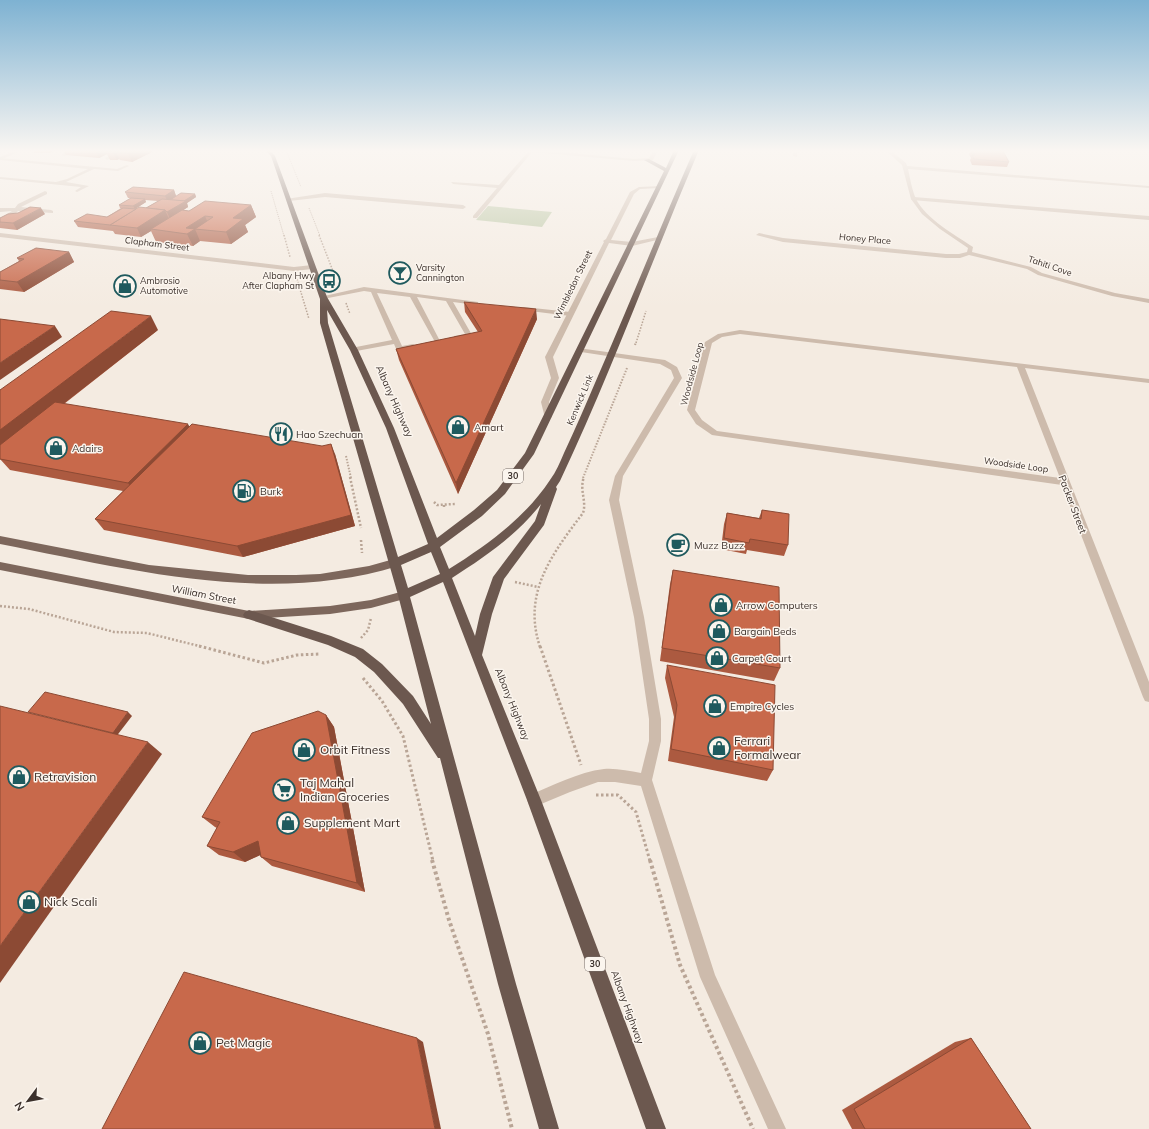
<svg xmlns="http://www.w3.org/2000/svg" width="1149" height="1129" font-family="Mulish,sans-serif">
<rect width="100%" height="100%" fill="#f4ebe1"/>
<path fill="#b8c4a0" d="M488 206 552 212 542 227 476 220Z"/>
<g fill="none" stroke-linecap="round" stroke-linejoin="round">
<g stroke="#b9a596" stroke-width="1" stroke-dasharray="1 1" stroke-linecap="butt">
<path d="M286 150 301 187"/>
<path d="M271 191 284 236"/>
<path d="M309 208 320 236"/>
</g>
<g stroke="#b9a596" stroke-width="1.5" stroke-dasharray="1.5 1.5" stroke-linecap="butt">
<path d="M284 235 290 257"/>
<path d="M319 235 338 284"/>
<path d="M297 279 309 319"/>
<path d="M346 303 350 314"/>
<path d="M636 343 646 311"/>
</g>
<g stroke="#b9a596" stroke-width="2" stroke-dasharray="1.5 1.5" stroke-linecap="butt">
<path d="M635 345 636 342"/>
<path d="M346 456 351 478"/>
<path d="M583 478 627 368"/>
</g>
<g stroke="#b9a596" stroke-width="2.5" stroke-dasharray="2 2" stroke-linecap="butt">
<path d="M350 477 361 528"/>
<path d="M434 502 437 505 455 504"/>
<path d="M444 505V509"/>
<path d="M361 540 362 553"/>
<path d="M515 582 538 587"/>
<path d="M0 606 29 609 114 632 147 633 203 647"/>
<path d="M361 638 368 630 371 618"/>
<path d="M540 647C522 593 552 554 583 513 587 501 579 490 584 477"/>
</g>
<g stroke="#b9a596" stroke-width="3" stroke-dasharray="2.5 2.5" stroke-linecap="butt">
<path d="M199 646 264 663 297 655 320 654"/>
<path d="M540 646 581 765"/>
<path d="M363 678 382 701 403 736 433 861"/>
<path d="M596 795H618L636 812 650 861"/>
</g>
<g stroke="#b9a596" stroke-width="4" stroke-dasharray="3 3" stroke-linecap="butt">
<path d="M432 860 449 920 488 1034 512 1129"/>
<path d="M650 860 680 965 753 1129"/>
</g>
<g fill="#cdbbac" fill-rule="evenodd">
<path d="M69 150H75L65 156 61 155Z"/>
<path d="M99 150 118 151 120 154 107 160 105 158 116 153Z"/>
<path d="M793 150H797V157L793 156Z"/>
<path d="M0 158 117 169 127 165 129 166 118 171 94 169 66 182 89 186 77 192 75 191 81 187 0 179V177L56 182 67 179 88 169 0 160Z"/>
<path d="M45 191 47 192V194L21 207 51 210 53 211V213L18 211 14 215 0 222V218L12 211 0 212V208H15L18 204Z"/>
<path d="M325 193 463 205 466 207 463 209 325 197 289 201 286 199Z"/>
<path d="M914 197 1149 216V220L912 200 911 199Z"/>
<path d="M364 287 478 302V304L476 305 453 302 472 335 469 337 454 338V336L465 334 446 301 417 297 440 341 435 342 410 297 377 293 402 346 413 344 417 346 400 351H397L394 344 351 352V348L392 340 371 292 364 291 323 299 320 297Z"/>
<path d="M524 307 570 312 573 314 570 316 522 310V308Z"/>
<path d="M578 348 665 360 677 367 682 378 623 476 619 500 644 617 661 719V741L652 780 715 975 786 1129H768L700 977 641 786 615 782H598L570 792 534 807 529 805 527 800 529 795C553 786 578 772 604 769 616 768 629 771 641 773L649 741V719L634 617 609 500 615 476 674 378 671 370 660 364 581 352 577 350Z"/>
</g>
<g fill="#cdbbac" fill-rule="evenodd">
<path d="M17 150H23L0 160V157Z"/>
<path d="M521 150H540L634 159 649 158 654 150H658L653 160 634 161 532 152 477 218H473V216L497 188 453 184 451 182 499 185 528 152Z"/>
<path d="M885 150H890L906 163 907 166 1149 186V188L908 169C910 178 912 190 916 199 926 219 955 235 973 247L972 252 1031 267 1042 273 1115 293 1149 299V303L1112 296 1038 275 1027 269 969 255 960 258H946L783 242 756 235 759 233 783 238 946 254H959L967 252 968 248 940 229 922 214 911 199 902 165Z"/>
<path d="M661 186 659 188 640 189 634 194 611 240 632 242 658 237 661 239 632 246 609 243 553 357 559 378 549 402 552 416 551 418H545L541 402 551 378 545 357 604 242 603 241 606 239 630 192 639 187Z"/>
<path d="M0 233 294 267 312 265 315 267 312 269 294 271 0 237Z"/>
<path d="M740 330 1149 379V383L1025 368 1149 682V702L1145 701 1143 697 1062 485 712 435 696 424 687 410 705 342 718 334ZM740 334 1017 367 1060 478 717 431 702 420 695 410 712 343 722 337Z"/>
</g>
<g fill="#7d675c" fill-rule="evenodd">
<path d="M0 536 149 565 248 575H296L320 574 369 566 394 559 398 560 399 563 398 566C269 606 128 569 0 544Z"/>
<path d="M0 562 249 611 330 606 371 600 404 591 408 592 409 595 408 598 371 608 330 614 249 619 0 570Z"/>
</g>
<path fill="#6c584f" fill-rule="evenodd" d="M265 150H270L275 156 327 297 358 350 394 428 437 538 474 510 497 490 525 453 664 171 644 160 649 159 666 168 674 150H679L534 454 505 494 482 516 440 547 449 569C487 545 525 518 550 480 556 472 560 462 564 453 576 427 587 402 598 376 631 301 661 225 694 150H699C652 260 611 373 560 481L556 487 557 489 544 525 504 579 492 614 482 655 541 800 666 1129H646L527 800 443 582 410 597 516 984 559 1129H539L498 984 440 758H438L403 704 374 672 355 657 328 645 245 618 243 615 245 612 249 610 331 636 363 649 382 664 413 696 431 724 398 595 320 323V299L271 156ZM327 310 350 350 386 428 428 544 398 557 328 323ZM541 504 535 521 493 577 480 614 475 636 452 578C485 557 517 535 541 504ZM431 552 440 574 408 588 401 565Z"/>
</g>
<g fill="#ac5a40" fill-rule="evenodd">
<path d="M33 150H57L49 153H34Z"/>
<path d="M63 150H154V151L132 162 120 160 119 159 117 160H110L107 154 99 158 66 155Z"/>
<path d="M971 150H993L1009 162 1007 167 972 165 970 160 971 158 969 154Z"/>
<path d="M174 190 176 196 195 194 196 197 187 203 188 207 183 210 189 211 251 205 256 217 245 225 248 232 231 244 200 241 198 236 200 241 193 246 156 242 151 231 141 237 115 234 113 231 78 227 74 221 107 217 121 208H120L119 205 131 198H128L125 192ZM145 200 158 201 146 208 135 209 146 202Z"/>
<path d="M45 214 17 230 0 228V218Z"/>
<path d="M69 252 74 262 24 292 0 289V272L19 261 17 258Z"/>
<path d="M464 302 537 319 458 494 399 360 396 349 478 332 465 312Z"/>
<path d="M158 330 64 404 189 426 335 454 355 526 243 557 104 530 95 519 123 491 10 470 0 459V390Z"/>
<path d="M762 510 788 545 784 556 747 550 746 554 721 549 724 524 727 513 759 518Z"/>
<path d="M673 570 780 668 774 681 660 661 670 584Z"/>
<path d="M667 665 773 770 767 781 668 761 674 717 665 678Z"/>
<path d="M326 715 334 727 365 892 272 866 261 857 260 855 245 862 219 855 207 846 217 828 215 827 202 817Z"/>
<path d="M971 1038 1031 1129H852L842 1110 955 1042Z"/>
</g>
<g fill="#8c4a34">
<path d="M48 150H57L49 153Z"/>
<path d="M95 150H107L108 151H106L107 154 99 158Z"/>
<path d="M116 150 117 152H116L119 159 117 160 113 152Z"/>
<path d="M135 150H154V151L132 162 128 153Z"/>
<path d="M174 190 176 196 168 202 165 196Z"/>
<path d="M195 194 196 197 187 203 188 207 170 219 167 212 183 201Z"/>
<path d="M145 199 146 202 135 209 133 206Z"/>
<path d="M251 205 256 217 245 225 248 232 231 244 226 232 233 218Z"/>
<path d="M41 208 45 214 17 230 13 223Z"/>
<path d="M165 210 169 219 151 229V231L141 237 137 228Z"/>
<path d="M205 216 210 228 195 229 200 241 193 246 187 234 186 228Z"/>
<path d="M69 252 74 262 24 292 17 282Z"/>
<path d="M536 309 537 319 458 494 456 483Z"/>
<path d="M151 316 158 330 4 450 0 445V430Z"/>
<path d="M55 326 62 337 0 380V363Z"/>
<path d="M188 424 194 435 136 494 128 483Z"/>
<path d="M331 444 335 454 355 526 243 557 237 546Z"/>
<path d="M128 712 132 716 112 742 108 739Z"/>
<path d="M326 715 334 727 365 892 357 883Z"/>
<path d="M148 742 162 754 0 983V946Z"/>
<path d="M258 841 269 851 245 862 233 852Z"/>
<path d="M417 1038 423 1042 441 1129H435Z"/>
</g>
<g fill="#c8694b" stroke="#8c4a34">
<path d="M108 150H135L128 153 116 152 119 151 116 150 113 152 106 151Z"/>
<path d="M972 150 1003 151 1009 162 974 159 972 155H975Z"/>
<path d="M133 187 174 190 165 196 125 192Z"/>
<path d="M181 193 195 194 184 201 170 200Z"/>
<path d="M131 198 145 199 133 206 119 205Z"/>
<path d="M162 199 186 201 167 212 165 210 146 208Z"/>
<path d="M205 201 251 205 233 218 243 219 226 232 195 229 213 217 205 216 186 228 195 229 187 234 151 229 182 210 189 211Z"/>
<path d="M30 207 41 208 13 223 0 222V218L8 214 18 213Z"/>
<path d="M139 207 165 210 137 228 110 225Z"/>
<path d="M123 208 136 209 110 225 74 221 87 214 107 217Z"/>
<path d="M36 248 69 252 17 282 0 280V272L24 259 17 258Z"/>
<path d="M464 302 536 309 456 483 396 349 482 331Z"/>
<path d="M111 311 151 316 0 430V390Z"/>
<path d="M0 319 55 326 0 363Z"/>
<path d="M55 402 188 424 128 483 0 459V445Z"/>
<path d="M192 424 322 446 331 444 351 515 237 546 95 519Z"/>
<path d="M762 510 789 514 788 545 750 539 749 543 724 538 727 513 761 519Z"/>
<path d="M673 570 779 587 780 668 662 648Z"/>
<path d="M667 665 775 685 773 770 671 749 677 705Z"/>
<path d="M45 692 128 712 113 733 28 712Z"/>
<path d="M0 706 148 742 0 946Z"/>
<path d="M318 711 326 715 357 883 261 857 258 841 233 852 207 846 220 822 202 817 252 733Z"/>
<path d="M184 972 417 1038 435 1129H102Z"/>
<path d="M971 1038 1031 1129H865L854 1109Z"/>
</g>
<linearGradient id="sky" x2="0" y2="1"><stop stop-color="#7eb2d2"/><stop offset="0.49" stop-color="#faf6f2"/><stop offset="1" stop-color="#faf6f2" stop-opacity="0"/></linearGradient>
<rect width="1149" height="308" fill="url(#sky)"/>
<defs>
<g id="bar-ring" transform="scale(1.15)"><circle r="9.5" fill="#fbf5ee" stroke="#1f5a5e" stroke-width="1.5"/><path d="M-6-5H6L.8 .8V4.5H3.5V6h-7V4.5H-.8V.8Z" fill="#1f5a5e"/></g>
<g id="bus-ring" transform="scale(1.15)"><circle r="9.5" fill="#fbf5ee" stroke="#1f5a5e" stroke-width="1.5"/><path d="M-5-6H5V4H4V6H2V4H-2V6H-4V4H-5ZM-3.5-4V0h7V-4ZM-3.5 1.2v1.5H-2V1.2ZM2 1.2v1.5H3.5V1.2Z" fill="#1f5a5e"/></g>
<g id="shop-ring" transform="scale(1.15)"><circle r="9.5" fill="#fbf5ee" stroke="#1f5a5e" stroke-width="1.5"/><path d="M-5-2.5h2.3a2.7 3.5 0 0 1 5.4 0H5L5.5 6h-11ZM-1.5-2.5h3a1.5 2.3 0 0 0-3 0Z" fill="#1f5a5e"/></g>
<g id="restaurant-ring" transform="scale(1.15)"><circle r="9.5" fill="#fbf5ee" stroke="#1f5a5e" stroke-width="1.5"/><path d="M-5-6h1v4h1v-4h1v4h1v-4h1v5L-1.5 .5V6h-2V.5L-5-1ZM5-6V6H3V1.5H1.5Q1.5-4 5-6Z" fill="#1f5a5e"/></g>
<g id="fuel-ring" transform="scale(1.15)"><circle r="9.5" fill="#fbf5ee" stroke="#1f5a5e" stroke-width="1.5"/><path d="M-5.5-6h7V0h2V4h1.3V-2.5L3-4.5l.8-.8L6-3V5H2.5V1h-1V6h-7ZM-4.2-4.7v3.2H.2V-4.7Z" fill="#1f5a5e"/></g>
<g id="cafe-ring" transform="scale(1.15)"><circle r="9.5" fill="#fbf5ee" stroke="#1f5a5e" stroke-width="1.5"/><path d="M-5.5-4.5H6V0H3Q3 3.5 0 3.5H-2.5Q-5.5 3.5-5.5 0ZM3-3.2v2h1.7v-2ZM-6 4.5H4V6H-6Z" fill="#1f5a5e"/></g>
<g id="supermarket-ring" transform="scale(1.15)"><circle r="9.5" fill="#fbf5ee" stroke="#1f5a5e" stroke-width="1.5"/><path d="M-6-5.5h2.5l.6 2H6L4.5 2H-2.5L-4.4-4H-6ZM-1.5 3.2a1.3 1.3 0 1 0 .1 0ZM3 3.2a1.3 1.3 0 1 0 .1 0Z" fill="#1f5a5e"/></g>
</defs>
<g fill-rule="evenodd">
<use href="#bar-ring" x="400" y="273"/>
<use href="#bus-ring" x="329" y="281"/>
<use href="#shop-ring" x="125" y="286"/>
<use href="#shop-ring" x="458" y="427"/>
<use href="#restaurant-ring" x="281" y="434"/>
<use href="#shop-ring" x="56" y="448"/>
<use href="#fuel-ring" x="244" y="491"/>
<use href="#cafe-ring" x="678" y="545"/>
<use href="#shop-ring" x="721" y="605"/>
<use href="#shop-ring" x="719" y="631"/>
<use href="#shop-ring" x="717" y="658"/>
<use href="#shop-ring" x="715" y="706"/>
<use href="#shop-ring" x="719" y="748"/>
<use href="#shop-ring" x="304" y="750"/>
<use href="#shop-ring" x="19" y="777"/>
<use href="#supermarket-ring" x="284" y="790"/>
<use href="#shop-ring" x="288" y="823"/>
<use href="#shop-ring" x="29" y="902"/>
<use href="#shop-ring" x="200" y="1043"/>
</g>
<g text-anchor="middle" stroke-width="3" stroke-linejoin="round" paint-order="stroke">
<g font-size="9" fill="#3b302b" stroke="#fbf5ee">
<text transform="translate(865 239) rotate(5)" y="3">Honey Place</text>
<text transform="translate(157 244) rotate(7)" y="3">Clapham Street</text>
<text transform="translate(1050 266) rotate(19)" y="3">Tahiti Cove</text>
<text transform="translate(573 285) rotate(-64)" y="3">Wimbledon Street</text>
<text transform="translate(692 374) rotate(-75)" y="3">Woodside Loop</text>
<text transform="translate(580 400) rotate(-67)" y="3">Kenwick Link</text>
<text transform="translate(1016 465) rotate(8)" y="3">Woodside Loop</text>
</g>
<g font-size="9" fill="#3b302b" stroke="#fbf5ee" text-anchor="start">
<text x="416" y="271">Varsity<tspan x="416" dy="10">Cannington</tspan></text>
<text x="314" y="279" text-anchor="end">Albany Hwy<tspan x="314" dy="10">After Clapham St</tspan></text>
<text x="140" y="284">Ambrosio<tspan x="140" dy="10">Automotive</tspan></text>
</g>
<g fill="#fbf5ee" stroke="#756b66" stroke-width="1">
<rect x="503" y="469" width="20" height="14" rx="3"/>
<rect x="585" y="957" width="20" height="14" rx="3"/>
</g>
<g font-size="9" font-weight="bold" fill="#3b302b">
<text x="513" y="479">30</text>
<text x="595" y="967">30</text>
</g>
<g font-size="10" fill="#3b302b" stroke="#fbf5ee">
<text transform="translate(395 401) rotate(66)" y="4">Albany Highway</text>
<text transform="translate(1073 504) rotate(69)" y="4">Packer Street</text>
<text transform="translate(204 594) rotate(11)" y="4">William Street</text>
<text transform="translate(513 704) rotate(68)" y="4">Albany Highway</text>
<text transform="translate(628 1007) rotate(70)" y="4">Albany Highway</text>
</g>
<g font-size="10" fill="#3b302b" stroke="#fbf5ee" text-anchor="start">
<text x="474" y="431">Amart</text>
<text x="296" y="438">Hao Szechuan</text>
<text x="72" y="452">Adairs</text>
<text x="260" y="495">Burk</text>
<text x="694" y="549">Muzz Buzz</text>
<text x="736" y="609">Arrow Computers</text>
<text x="734" y="635">Bargain Beds</text>
<text x="732" y="662">Carpet Court</text>
<text x="730" y="710">Empire Cycles</text>
</g>
<g font-size="12" fill="#3b302b" stroke="#fbf5ee" text-anchor="start">
<text x="734" y="745">Ferrari<tspan x="734" dy="14">Formalwear</tspan></text>
<text x="320" y="754">Orbit Fitness</text>
<text x="34" y="781">Retravision</text>
<text x="300" y="787">Taj Mahal<tspan x="300" dy="14">Indian Groceries</tspan></text>
<text x="304" y="827">Supplement Mart</text>
<text x="44" y="906">Nick Scali</text>
<text x="216" y="1047">Pet Magic</text>
</g>
</g>
<g transform="translate(28 1101) rotate(238)" stroke="#fbf5ee" stroke-width="3" paint-order="stroke">
<path d="M0-3L7 15L0 10L-7 15Z" fill="#3b302b"/>
<text y="-6" font-size="11" font-weight="bold" text-anchor="middle" fill="#3b302b">N</text>
</g>
</svg>
